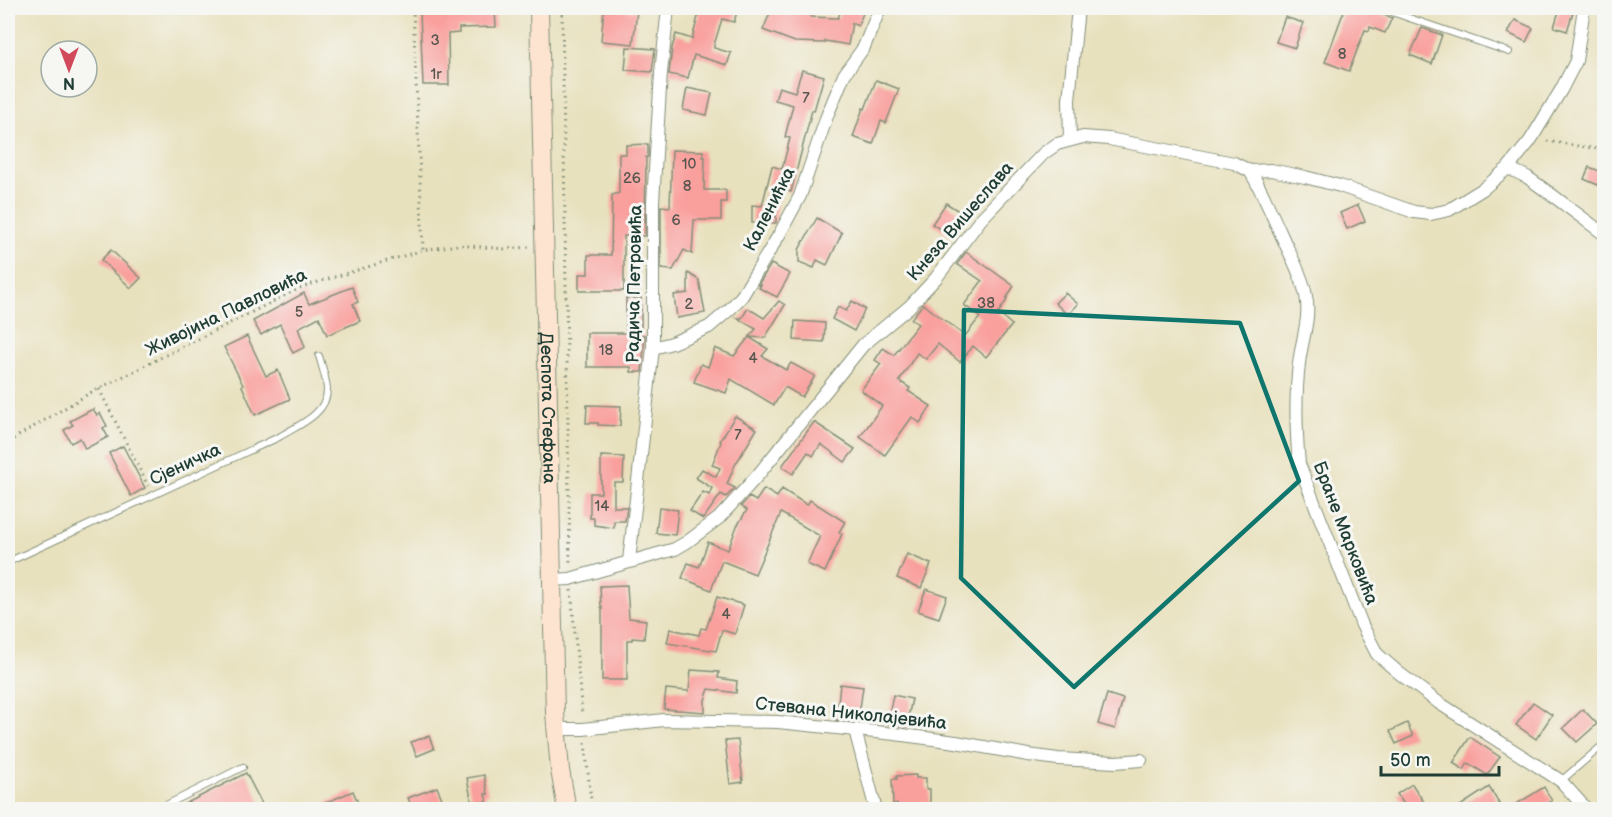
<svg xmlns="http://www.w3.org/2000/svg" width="1612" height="817" font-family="'Balsamiq Sans',sans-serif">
<rect width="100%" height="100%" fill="#f6f6f2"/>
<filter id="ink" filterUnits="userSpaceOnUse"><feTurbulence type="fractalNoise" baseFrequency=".0167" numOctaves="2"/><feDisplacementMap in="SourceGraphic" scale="12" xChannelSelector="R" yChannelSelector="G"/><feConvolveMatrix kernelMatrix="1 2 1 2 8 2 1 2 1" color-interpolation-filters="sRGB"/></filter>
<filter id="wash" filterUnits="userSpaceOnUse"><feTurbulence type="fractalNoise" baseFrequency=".008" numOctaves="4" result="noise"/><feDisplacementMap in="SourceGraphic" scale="24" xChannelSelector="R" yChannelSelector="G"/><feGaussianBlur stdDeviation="1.35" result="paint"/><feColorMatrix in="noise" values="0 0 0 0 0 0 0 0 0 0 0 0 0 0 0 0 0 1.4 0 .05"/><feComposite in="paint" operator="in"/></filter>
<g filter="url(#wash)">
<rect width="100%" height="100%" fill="#e8e1be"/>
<g id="blocks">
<g fill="#f99f9c">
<path d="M604 8 637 11 633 44 601 41Z"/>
<path d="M696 8H738L734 22 722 19 714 45V48L731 53 727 65 694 55 688 78 669 74 672 48 676 34 692 39 699 13 695 12Z"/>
<path d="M772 8H814L811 17 838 18 842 8H865L858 26 852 23 848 45 825 41V43L795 42 763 30Z"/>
<path d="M1345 8H1369L1378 13 1392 18 1385 33 1370 27 1369 31 1365 30 1349 71 1325 62Z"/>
<path d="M1560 8 1573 12 1567 31 1554 27Z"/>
<path d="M495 11 496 27 459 28V33L448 34 449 85H423L420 12Z"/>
<path d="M1285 17 1303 23 1295 48 1276 42Z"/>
<path d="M1515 20 1533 28 1526 42 1508 33Z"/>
<path d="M1422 28 1442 35 1432 64 1410 55Z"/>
<path d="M627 47 655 49 652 72 625 70Z"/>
<path d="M802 70 824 76 814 111 812 110 791 192 777 188 776 223H752V205L762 206 772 166 782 169 790 138 785 137 793 105 775 100 779 87 795 92Z"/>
<path d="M876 80 899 89 886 123 881 121 873 144 853 137 863 108 865 109Z"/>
<path d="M687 88 712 93 707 115 683 110Z"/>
<path d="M648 144V157H646L645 236H624V291H579V274H588V255H611L612 195 619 193V154H626V145Z"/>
<path d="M672 150 703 151V157H705L704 190H726V202H721V220H694L692 254 684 250 673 270 661 269V206L670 207Z"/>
<path d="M1589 167 1605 173V188L1584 179Z"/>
<path d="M946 203 965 215 951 236 932 224Z"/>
<path d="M1358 205 1365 221 1347 229 1340 213Z"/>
<path d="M817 218 842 233 827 265 817 260 814 268 799 262V250L801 246Z"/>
<path d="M111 250 141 278 131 288 101 260Z"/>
<path d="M966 252 1014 286 1006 299 1007 300 998 313 1012 325 986 357 973 346 960 362 938 344 926 359 917 353 899 381 910 388 908 391 931 406 920 423 912 417 885 455 860 437 882 406 861 390 881 364 875 360 883 348 894 355 918 324 911 319 923 304 965 336 980 317 964 305 982 281 957 264Z"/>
<path d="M771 264 790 274 777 297 759 288 761 285H758Z"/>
<path d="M688 273 699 280 705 313 677 318 674 295 688 293Z"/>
<path d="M352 287 358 302 353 304 360 321 327 335 319 317 298 328 305 347 293 353 280 324 261 335 253 321 304 293 309 304Z"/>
<path d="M1065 293 1078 304 1068 315 1055 303Z"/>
<path d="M626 298H641V335H645L642 372H631V367H587V333H626Z"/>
<path d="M779 301 785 305 765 338 749 337 756 329 737 318H742L748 308 764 318Z"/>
<path d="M852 301 865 309 854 331 832 319 838 307 846 311Z"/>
<path d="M795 321 825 323 824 342 794 340Z"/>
<path d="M247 336 266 376 278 370 290 399 255 415 242 386 243 385 224 347Z"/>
<path d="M749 337 768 349 762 356 786 370 791 363 815 376 802 397 785 387 774 405 731 379 726 393 694 382 701 364 708 367 715 348 734 356Z"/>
<path d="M587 405 621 406 620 426 598 425V423H586Z"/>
<path d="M93 409 97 415 100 413 107 426 103 428 108 437 85 449 80 438 71 443 64 430 73 425 70 421Z"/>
<path d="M735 416 757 429 735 465 727 484 735 488 726 497 721 494 703 519 690 511 703 492 709 495 712 488 696 478 702 469 716 477 720 468 712 465 721 442 720 441Z"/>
<path d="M814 422 855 449 845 462 821 444 813 456 808 452 793 474 782 466Z"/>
<path d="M123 446 145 488 131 496 109 453Z"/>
<path d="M601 456 624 457 623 482H614V507H627L625 521H614V528L594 525V518H590V493H601Z"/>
<path d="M764 489 777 497 782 489 807 505 810 500 845 522 839 532 842 534 825 572 807 564 820 536 781 513 755 574 722 561 711 590 682 578 688 563 699 567 708 542 728 550 737 526 747 510 741 506 749 497 756 501Z"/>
<path d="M659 508 678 510 675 535 656 533Z"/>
<path d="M907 554 931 564 921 588 897 578Z"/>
<path d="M627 585 629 618 646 620 644 639 632 638V640H627V680H602V607H601L600 586Z"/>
<path d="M926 589 947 596 939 618 918 611Z"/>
<path d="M717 597 744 605 735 634 722 630 716 651 667 643 670 629 699 635 701 628 706 629Z"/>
<path d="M691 670 719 672 718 678 737 681 736 693 709 689 705 700V712L664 709 666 689 689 691Z"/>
<path d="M840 684 863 687 858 722 836 720Z"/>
<path d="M1107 694 1123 699 1115 729 1098 724Z"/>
<path d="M893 695 912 699 906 727 887 724Z"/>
<path d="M1533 702 1552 715 1536 739 1516 725Z"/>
<path d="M1583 709 1597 724 1577 742 1563 728Z"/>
<path d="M1407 723 1413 736 1396 744 1390 731Z"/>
<path d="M429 736 434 749 417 756 411 742Z"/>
<path d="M1470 737 1500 757 1487 775 1468 763 1464 770 1453 763Z"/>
<path d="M738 740 743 782 730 784 725 741Z"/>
<path d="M246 773 265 810H173Z"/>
<path d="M484 775 488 794H485L487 801 472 804 467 778Z"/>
<path d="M916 775V778H926V789H930V810H898L897 804H893L892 779H897L896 776Z"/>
<path d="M1412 784 1424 802 1421 803 1426 810H1408L1397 794Z"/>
<path d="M437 787 447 810H413L408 798Z"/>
<path d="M1489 787 1503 810H1454Z"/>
<path d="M1544 787 1552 801 1538 810H1507Z"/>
<path d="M353 791 361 810H309Z"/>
</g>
</g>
</g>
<g filter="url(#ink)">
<use href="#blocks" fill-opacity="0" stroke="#848f79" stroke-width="1.5"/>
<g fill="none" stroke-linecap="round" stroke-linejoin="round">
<g stroke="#848f79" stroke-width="8">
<g id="service">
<path d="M1380 8 1509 52"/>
<path d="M8 562 279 437C297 426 328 414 327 389 326 378 322 366 319 356"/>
<path d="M1561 781 1604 744"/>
<path d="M156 810 243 767"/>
</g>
</g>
<g stroke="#848f79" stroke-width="14">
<g id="minor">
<path d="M1070 139 1069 100 1078 8"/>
<path d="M1508 168 1527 177 1552 195 1604 234"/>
<path d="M1250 171C1262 190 1270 211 1280 232 1289 253 1302 274 1306 296 1311 318 1301 342 1299 364 1295 397 1296 431 1299 464L1362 625 1377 654 1399 673 1439 703 1561 781 1587 810"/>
<path d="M653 348 672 343 709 327 730 309 742 296 779 235 800 196 827 116 844 75 864 47 880 8"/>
<path d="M629 561 653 348V202L661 73 668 8"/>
<path d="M552 580 570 579 675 549 687 542 719 518 758 475 863 345 909 307 936 278 981 219 1044 153 1057 144 1083 137 1109 139 1234 163 1250 171 1271 170 1305 177 1340 186 1414 212 1431 214 1449 210 1483 189 1508 168 1530 141 1561 90 1576 61 1584 8"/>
<path d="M556 729H583L664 720 778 722 895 734 956 742 1028 755 1058 759 1116 762 1141 760"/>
<path d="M855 730 876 810"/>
</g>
</g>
<g stroke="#848f79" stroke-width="20">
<g id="secondary">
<path id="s1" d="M539 8 555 713 560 770 567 810"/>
</g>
</g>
<g stroke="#848f79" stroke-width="3" stroke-dasharray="1.5 4.5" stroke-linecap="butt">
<path d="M413 8 423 250"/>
<path d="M562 8 570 566"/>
<path d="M1547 141 1604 150"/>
<path d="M99 389 148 486"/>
<path d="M8 442 90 393 302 287 423 250 458 245 505 249 529 247"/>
<path d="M571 590 582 715"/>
<path d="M585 743 592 810"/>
</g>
<use href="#service" stroke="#fff" stroke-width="6"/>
<use href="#minor" stroke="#fff" stroke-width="12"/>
<use href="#secondary" stroke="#fde4d0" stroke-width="18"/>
</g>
</g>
<path fill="none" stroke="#0f766e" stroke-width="4.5" stroke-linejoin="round" d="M964 310 1240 323 1299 481 1074 687 961 578Z"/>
<g text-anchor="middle" stroke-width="6" stroke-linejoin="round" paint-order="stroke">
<g font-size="15" fill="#56564e">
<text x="435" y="45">3</text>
<text x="1342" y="59">8</text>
<text x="436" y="79">1r</text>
<text x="806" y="103">7</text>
<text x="689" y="169">10</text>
<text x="632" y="183">26</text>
<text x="687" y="191">8</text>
<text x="676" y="225">6</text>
<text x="986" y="308">38</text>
<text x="689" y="309">2</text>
<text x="299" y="317">5</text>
<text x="606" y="355">18</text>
<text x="753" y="363">4</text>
<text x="738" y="440">7</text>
<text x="602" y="511">14</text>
<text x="726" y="619">4</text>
</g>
<g font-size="18" fill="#1f3d34" stroke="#f6f6f2">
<text transform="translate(769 209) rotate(-63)" y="6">Каленићка</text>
<text transform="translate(960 221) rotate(-49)" y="6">Кнеза Вишеслава</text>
<text transform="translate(634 284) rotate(-89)" y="6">Радича Петровића</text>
<text transform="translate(226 312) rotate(-26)" y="6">Живојина Павловића</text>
<text dy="6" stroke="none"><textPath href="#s1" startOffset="400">Деспота Стефана</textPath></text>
<text transform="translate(185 464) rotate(-25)" y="6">Сјеничка</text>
<text transform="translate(1346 533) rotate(69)" y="6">Бране Марковића</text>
<text transform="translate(851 713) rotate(6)" y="6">Стевана Николајевића</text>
</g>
</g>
<rect width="1612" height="817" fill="none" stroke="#f6f6f2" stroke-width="30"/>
<g transform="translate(69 69) rotate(180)"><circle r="28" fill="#f6f6f2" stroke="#a0aca6" stroke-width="1.5"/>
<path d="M0-4.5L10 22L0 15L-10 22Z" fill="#d1495b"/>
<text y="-9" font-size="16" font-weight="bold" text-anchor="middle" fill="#1f3d34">N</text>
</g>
<path d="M1381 766v9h118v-9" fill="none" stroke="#1f3d34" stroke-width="3"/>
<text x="1390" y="766" font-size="18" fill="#1f3d34" stroke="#f6f6f2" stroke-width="4.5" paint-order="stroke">50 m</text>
</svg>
